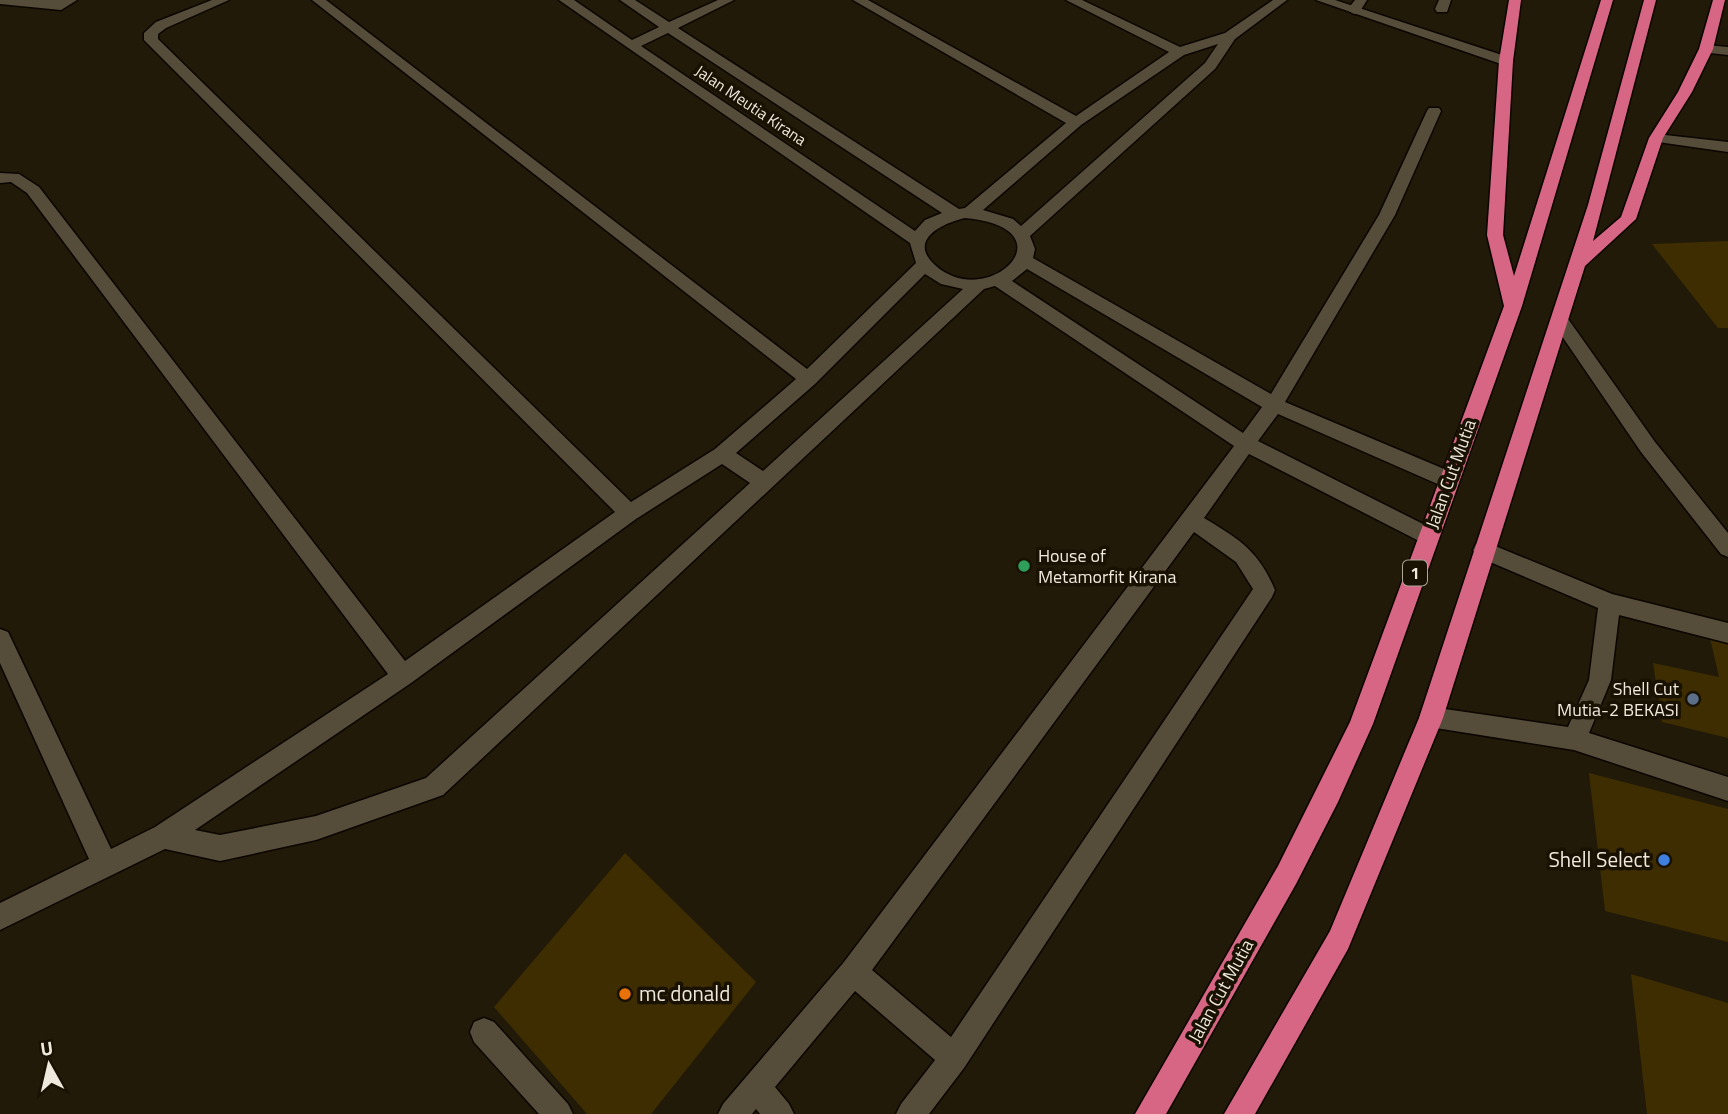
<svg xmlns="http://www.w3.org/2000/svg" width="1728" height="1114" font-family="'Titillium Web',sans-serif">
<rect width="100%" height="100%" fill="#221a08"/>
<g fill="#3d2d01">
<path d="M1728 241V328H1718L1652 244Z"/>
<path d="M1707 625 1728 630V738L1662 722 1653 663 1719 677Z"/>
<path d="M1589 773 1728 809V942L1605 911Z"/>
<path d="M625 853 756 982 651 1114H587L494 1007Z"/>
<path d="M1631 974 1728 1003V1114H1647Z"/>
</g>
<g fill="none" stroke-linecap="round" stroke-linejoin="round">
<g stroke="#0b0500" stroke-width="3">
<g id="service">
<path d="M1355 0H1367L1359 13 1354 14 1347 10Z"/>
<path d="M1439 0H1451L1447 12H1437L1435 9Z"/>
<path d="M1656 134 1728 142V152L1651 141 1649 138Z"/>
<path d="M1483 541 1612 594 1728 623V643L1619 615 1611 680 1589 733 1728 777V801L1574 750 1423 726 1419 718 1423 710 1431 707 1568 727 1589 680 1598 608 1476 556 1473 550 1476 544Z"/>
<path d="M484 1018 494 1022 568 1104 573 1114H539L474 1042 470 1032 474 1022Z"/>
</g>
</g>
<g stroke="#0b0500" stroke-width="3">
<g id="minor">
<path d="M0 0H77L61 10 0 4Z"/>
<path d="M212 0H229L166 28 158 34V39L631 502 715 449 796 379 312 0H326L807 369 916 263 910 243 559 0H574L632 40 659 27 620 0H635L669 22 718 0H734L678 28 959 209 965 208 1066 123 853 0H868L1076 116 1169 52 1066 0H1082L1180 47 1225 33 1273 0H1287L1235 39 1215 69 1030 236 1035 249 1033 258 1271 394 1379 215 1427 111 1429 108H1439L1441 111 1395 215 1285 402 1456 474 1459 480 1456 486 1449 488 1442 486 1278 414 1258 441 1435 530 1438 536 1435 542 1428 545 1421 542 1249 454 1204 518C1239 539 1258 550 1275 590L1272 597 964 1068 929 1114H896L901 1104 935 1060 855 991 775 1087 789 1104 794 1114H760L756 1109 752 1114H718L723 1104 844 962 1234 446 995 286 984 289 443 795 316 840 220 861 165 849 0 930V903L89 859 0 663V629L8 632 111 849 155 827 388 674 27 193 11 182 0 183V173L19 174 39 187 405 661 615 512 144 40V33L156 22ZM668 33 942 213 925 220 915 231 641 46ZM1218 44 1205 63 1021 226 1013 219 983 210 1081 125 1184 55ZM965 218C1073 228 989 312 936 266 906 240 943 223 965 218ZM1027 269 1262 407 1243 433 1012 281ZM925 274 941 284 963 289 763 471 736 453 815 384ZM722 464 750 483 426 778 316 816 220 835 195 830 411 683 636 519ZM1194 532 1236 562 1253 589 951 1037 872 970Z"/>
<path d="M1316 0H1335L1511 58 1513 61 1511 64H1501Z"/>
<path d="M1706 45 1728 47V55L1701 52V46Z"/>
<path d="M1560 314 1566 316 1655 442 1728 533V557L1721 554 1641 452 1551 320Z"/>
</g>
</g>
<g stroke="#0b0500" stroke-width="3">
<g id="trunk">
<path d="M1509 0H1521L1513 61 1503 235 1514 276 1601 0H1613L1522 306 1373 724 1338 802 1296 884 1166 1114H1135L1278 866 1350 722 1504 306 1487 235 1499 61Z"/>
<path d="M1644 0H1656L1593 241 1621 217 1649 138 1678 92 1699 49 1713 0H1725L1713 49 1692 92 1663 138 1636 219 1585 266 1443 718 1348 949 1255 1114H1224L1330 931 1419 718 1588 205Z"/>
</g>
</g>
<use href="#service" fill="#554d39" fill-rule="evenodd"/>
<use href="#minor" fill="#554d39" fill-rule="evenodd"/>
<use href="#trunk" fill="#d66684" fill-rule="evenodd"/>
</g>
<circle fill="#2e9e5b" stroke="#191102" stroke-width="2.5" cx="1024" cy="566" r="7"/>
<circle fill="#5c6f8a" stroke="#191102" stroke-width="2.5" cx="1693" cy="699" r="7"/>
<circle fill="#3f7fe0" stroke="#191102" stroke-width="2.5" cx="1664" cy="860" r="7"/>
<circle fill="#e8710a" stroke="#191102" stroke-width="2.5" cx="625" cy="994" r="7"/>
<g text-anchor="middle" stroke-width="7" stroke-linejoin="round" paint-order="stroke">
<g font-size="16" fill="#eee8dd" stroke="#191102">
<text transform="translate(751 105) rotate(34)" y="6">Jalan Meutia Kirana</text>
</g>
<rect fill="#191102" stroke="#aea89b" stroke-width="2" x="1403" y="560.5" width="24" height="25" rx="5"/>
<g font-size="16" font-weight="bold" fill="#eee8dd">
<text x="1415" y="579">1</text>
</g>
<g font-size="18" fill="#eee8dd" stroke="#191102">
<text transform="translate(1451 474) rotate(-70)" y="6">Jalan Cut Mutia</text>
<text transform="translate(1221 991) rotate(-61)" y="6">Jalan Cut Mutia</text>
</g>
<g font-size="18" fill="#eee8dd" stroke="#191102" text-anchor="start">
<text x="1038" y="562">House of<tspan x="1038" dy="21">Metamorfit Kirana</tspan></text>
<text x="1679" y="695" text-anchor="end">Shell Cut<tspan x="1679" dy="21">Mutia-2 BEKASI</tspan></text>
</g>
<g font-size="21" fill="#eee8dd" stroke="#191102" text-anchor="end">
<text x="1650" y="867">Shell Select</text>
<text x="639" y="1001" text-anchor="start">mc donald</text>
</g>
</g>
<g transform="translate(49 1065) rotate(352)" stroke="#191102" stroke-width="5" paint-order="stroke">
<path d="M0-5L12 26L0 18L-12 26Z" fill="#eee8dd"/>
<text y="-10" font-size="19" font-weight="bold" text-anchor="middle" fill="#eee8dd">U</text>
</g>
</svg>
